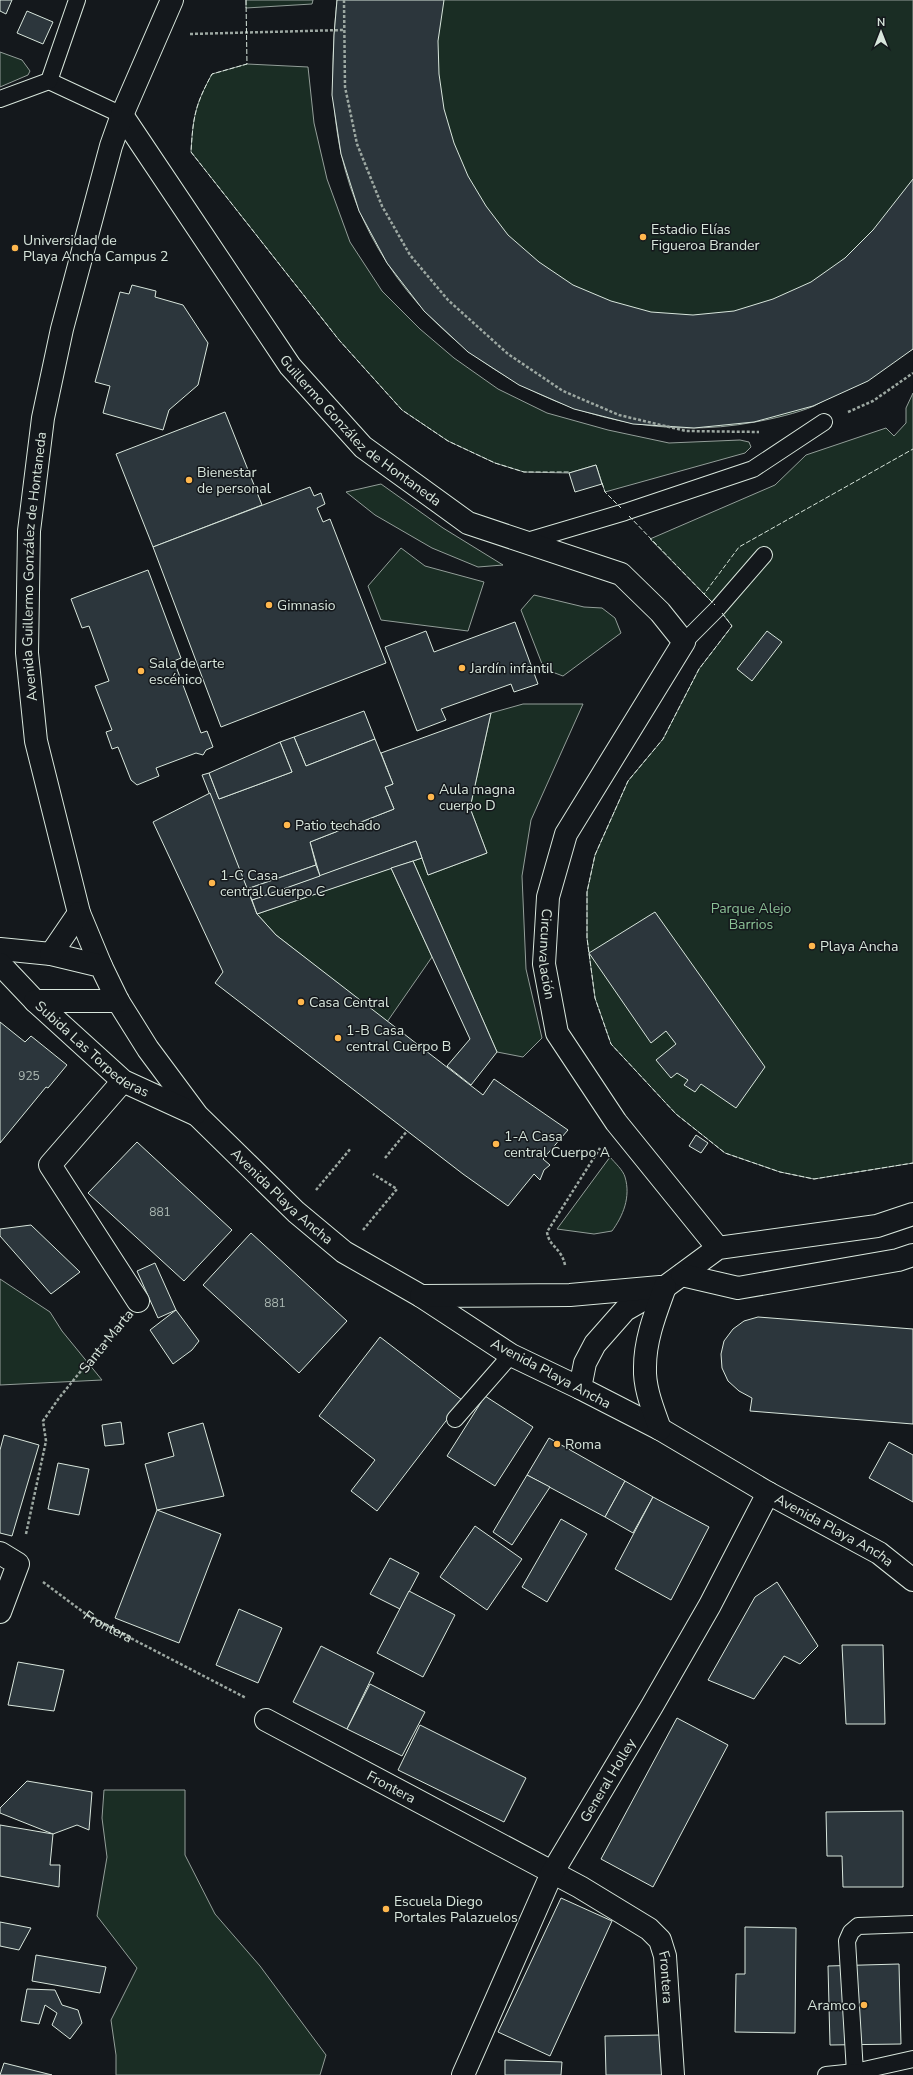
<svg xmlns="http://www.w3.org/2000/svg" width="913" height="2075" font-family="'Nunito Sans',sans-serif">
<rect width="100%" height="100%" fill="#14181c"/>
<g fill="#1a2d24" stroke="#939e99">
<path d="M246 0H313L312 4 246 8Z"/>
<path d="M337 0H913V349C890 362 867 375 844 388 834 394 824 401 814 406 798 413 772 419 755 422 572 457 381 336 341 153 330 102 332 51 337 0Z"/>
<path d="M0 52 22 60 30 71 28 75 0 87Z"/>
<path d="M247 64 308 67 314 123 327 179 350 242 382 291 420 329 454 358 498 389 547 413 608 430 669 443 740 440 749 442 751 447 745 453 605 492 596 465 569 473 524 472 495 463 448 441 402 410 339 340 191 152C193 117 195 105 212 74Z"/>
<path d="M913 393V1163L814 1179 780 1172 725 1153 676 1114 611 1044 595 998 587 938V892L595 855 628 781 663 739 699 669 732 626 718 608 650 539 775 485 806 455 886 428 894 436 906 423V408Z"/>
<path d="M381 484 443 528 503 565 478 567 432 548 375 515 346 492Z"/>
<path d="M401 548 425 566 484 582 468 631 381 620 368 586Z"/>
<path d="M534 595 584 607 602 608 615 618 621 633 563 676 544 669 521 610Z"/>
<path d="M523 704H583L531 820 522 876 526 969 542 1038 523 1057 497 1052 413 861 422 858 428 875 487 853 470 808 491 713Z"/>
<path d="M391 868 432 957 387 1022 276 935 257 914Z"/>
<path d="M610 1157C615 1163 623 1170 625 1177 631 1197 623 1216 612 1231L594 1234 557 1229Z"/>
<path d="M0 1279 50 1312 62 1331 102 1380 0 1385Z"/>
<path d="M104 1790H185V1855L215 1914 260 1966 326 2055 320 2075H116V2055L111 2020 137 1968 97 1916 107 1857 102 1818Z"/>
</g>
<g fill="#2c363c" stroke="#d8e6dc">
<path d="M0 0H12L6 14 0 11Z"/>
<path d="M337 0H444L438 41 439 74 444 109 454 143 468 176 486 206 508 235 539 262 573 285 611 301 651 312 693 315 734 311 773 299 811 282 845 258 873 230 913 179V349L868 381 813 406 754 422 694 428 633 424 574 409 519 385 468 352 424 311 387 263 359 211 341 154 332 95 334 35Z"/>
<path d="M27 11 53 22 43 44 17 33Z"/>
<path d="M132 285 156 291 155 297 183 305 208 343 198 385 169 410 163 430 103 413 110 386 95 382 120 292 129 294Z"/>
<path d="M225 412 262 505 153 547 116 454Z"/>
<path d="M596 465 602 484 575 492 569 473Z"/>
<path d="M310 487 314 496 321 493 325 504 317 508 323 522 330 519 386 663 221 727 153 547Z"/>
<path d="M148 570 181 658 174 661 201 733 207 731 213 747 206 750 203 755 196 753 156 768 159 776 137 785 131 780 118 747 112 749 106 732 112 730 95 686 109 681 89 626 82 628 71 599Z"/>
<path d="M515 622 538 684 514 692 511 684 441 709 446 720 417 731 385 647 426 631 434 652Z"/>
<path d="M767 631 782 642 752 681 737 669Z"/>
<path d="M364 711 375 739 306 766 294 737Z"/>
<path d="M491 713 470 808 487 853 428 875 416 841 320 876 310 842 394 809 385 787 393 784 381 753Z"/>
<path d="M294 737 306 766 375 739 393 784 385 787 394 809 310 842 316 865 247 889 202 775 209 773 219 799 292 772 280 742Z"/>
<path d="M280 742 292 772 219 799 209 773Z"/>
<path d="M210 793 257 914 276 935 483 1095 494 1079 568 1130 543 1159 550 1165 544 1170 540 1180 534 1174 508 1206 463 1174 215 983 223 972 153 822Z"/>
<path d="M416 841 422 858 257 914 252 900Z"/>
<path d="M413 861 497 1052 471 1085 447 1066 470 1039 391 868Z"/>
<path d="M316 865 320 876 252 900 247 889Z"/>
<path d="M655 912 765 1067 736 1108 701 1084 695 1092 684 1085 688 1080 677 1073 671 1078 656 1060 676 1044 666 1031 651 1043 589 953Z"/>
<path d="M0 1022 25 1042 31 1036 67 1065 48 1088 46 1087 0 1143Z"/>
<path d="M696 1135 708 1143 701 1153 689 1146Z"/>
<path d="M137 1142 232 1230 184 1281 88 1193Z"/>
<path d="M31 1225 80 1272 51 1294 0 1236V1229Z"/>
<path d="M251 1233 347 1321 299 1373 203 1285Z"/>
<path d="M155 1263 176 1310 158 1318 137 1271Z"/>
<path d="M176 1310 199 1341 192 1350 173 1364 150 1330Z"/>
<path d="M758 1317 913 1329V1424L750 1411 752 1398 739 1391 728 1381 722 1368 721 1354 724 1341 733 1329 744 1321Z"/>
<path d="M380 1337 462 1400 377 1511 351 1491 375 1460 319 1416Z"/>
<path d="M485 1396 533 1427 495 1486 447 1456Z"/>
<path d="M121 1422 124 1444 105 1446 102 1425Z"/>
<path d="M203 1423 224 1496 157 1510 145 1464 174 1456 168 1433Z"/>
<path d="M4 1435 39 1445 12 1536 0 1533V1450Z"/>
<path d="M549 1438 625 1481 605 1517 527 1475Z"/>
<path d="M889 1442 913 1455V1502L869 1478Z"/>
<path d="M58 1463 89 1469 79 1515 48 1509Z"/>
<path d="M527 1475 550 1487 512 1545 493 1532Z"/>
<path d="M625 1481 653 1497 633 1533 605 1517Z"/>
<path d="M653 1497 709 1527 671 1600 615 1569Z"/>
<path d="M157 1510 221 1534 179 1643 115 1618Z"/>
<path d="M561 1519 587 1534 547 1602 522 1587Z"/>
<path d="M475 1526 522 1559 487 1610 440 1577Z"/>
<path d="M390 1558 419 1573 400 1609 370 1594Z"/>
<path d="M777 1582 818 1646 800 1664 784 1656 754 1699 708 1680 755 1597Z"/>
<path d="M409 1591 455 1615 423 1677 377 1653Z"/>
<path d="M239 1609 282 1628 258 1683 216 1665Z"/>
<path d="M842 1645H883L885 1724H846Z"/>
<path d="M321 1646 374 1673 347 1729 293 1702Z"/>
<path d="M18 1662 64 1670 54 1711 8 1705Z"/>
<path d="M370 1684 425 1712 402 1756 347 1729Z"/>
<path d="M677 1718 728 1745 653 1887 601 1859Z"/>
<path d="M420 1725 526 1778 504 1822 398 1770Z"/>
<path d="M27 1781 92 1792 89 1830 77 1825 53 1834 0 1813V1808Z"/>
<path d="M903 1811V1887H843L842 1856H827L826 1812Z"/>
<path d="M0 1825 53 1834 50 1865H60L59 1887 0 1876Z"/>
<path d="M561 1898 612 1921 550 2056 498 2032Z"/>
<path d="M0 1922 31 1928 19 1950 0 1946Z"/>
<path d="M745 1927 796 1928 795 2033 735 2032 736 1974H745Z"/>
<path d="M36 1955 106 1967 100 1993 32 1981Z"/>
<path d="M899 1964 901 2044 830 2045 828 1966Z"/>
<path d="M27 1989 55 1990 62 2005 78 2010 82 2023 70 2039 52 2025 57 2013 45 2005 39 2024 21 2021Z"/>
<path d="M661 2035 662 2075H606L605 2036Z"/>
<path d="M505 2060 562 2062 561 2075H505Z"/>
<path d="M4 2063 52 2075H0Z"/>
</g>
<g fill="none" stroke-linecap="round" stroke-linejoin="round">
<g stroke="#d8e6dc" stroke-width="18">
<g id="service">
<path d="M49 81 122 115"/>
<path d="M0 99 49 81 77 0"/>
<path d="M524 542 625 512 753 469 824 422"/>
<path d="M684 642 718 608 764 555"/>
<path d="M455 1419 511 1355"/>
<path d="M913 1924 858 1926 851 1932 847 1941 855 2072 913 2059"/>
<path d="M826 2075 855 2072"/>
</g>
</g>
<g stroke="#d8e6dc" stroke-width="24">
<path id="pedestrian" d="M123 1081 50 1165 138 1301"/>
</g>
<g stroke="#d8e6dc" stroke-width="24">
<g id="minor">
<path id="s2" d="M122 115 290 366 363 447 468 523 621 574 660 612 684 642 566 834 548 897 544 964 557 1033 616 1122 718 1248"/>
<path d="M0 1553 18 1564 0 1612"/>
<path id="s3" d="M266 1720 580 1887 649 1929 660 1940 665 1956 673 2075"/>
<path id="s4" d="M463 2075 552 1873 652 1706 710 1605 768 1493"/>
</g>
</g>
<g stroke="#d8e6dc" stroke-width="24">
<g id="tertiary">
<path id="s5" d="M101 966 79 913 36 741 27 653 29 531 43 418 62 329 111 146 122 115 172 0"/>
</g>
</g>
<g stroke="#d8e6dc" stroke-width="24">
<g id="secondary">
<path id="s6" d="M0 949 51 954 101 966 118 1001 148 1049 197 1115 296 1212 344 1252 421 1296 511 1355 580 1388"/>
<path d="M51 954 79 913"/>
<path id="s7" d="M0 964 35 1001 123 1081 195 1114"/>
<path d="M35 1001H118"/>
</g>
</g>
<g stroke="#d8e6dc" stroke-width="24">
<g id="primary">
<path id="s8" d="M913 1214 877 1226 718 1248 665 1287 625 1310 595 1344 585 1363 580 1388 660 1429 768 1493 879 1553 913 1580"/>
<path d="M682 1275 738 1288 898 1260 913 1255"/>
<path d="M421 1296 570 1295 660 1287"/>
<path d="M660 1429C653 1409 644 1388 645 1367 645 1339 656 1312 665 1287"/>
</g>
</g>
<g stroke="#9da8a2" stroke-width="2.5" stroke-dasharray="3 2" stroke-linecap="butt">
<path d="M344 0 345 87 357 144 382 206 410 255 448 300 508 354 563 391 619 415 686 431 759 432"/>
<path d="M190 34 343 30"/>
<path d="M848 412 873 401 913 373"/>
<path d="M385 1158 407 1131"/>
<path d="M316 1190 351 1148"/>
<path d="M363 1230 397 1189 373 1174"/>
<path d="M565 1265C561 1247 549 1247 547 1232L600 1148"/>
<path d="M26 1534 46 1441 43 1421 59 1398 119 1324"/>
<path id="s1" d="M43 1582 90 1617 246 1698"/>
</g>
<use href="#service" stroke="#14181c" stroke-width="16"/>
<use href="#pedestrian" stroke="#14181c" stroke-width="22"/>
<use href="#minor" stroke="#14181c" stroke-width="22"/>
<use href="#tertiary" stroke="#14181c" stroke-width="22"/>
<use href="#secondary" stroke="#14181c" stroke-width="22"/>
<use href="#primary" stroke="#14181c" stroke-width="22"/>
<g stroke="#d8e6dc" stroke-width="1" stroke-dasharray="5 2" stroke-linecap="butt">
<path d="M246 0 247 64 212 74C195 105 193 117 191 152L339 340 402 410 448 441 495 463 524 472H570"/>
<path d="M602 483 605 492 621 508"/>
<path d="M629 516 704 594 739 547 913 449"/>
<path d="M704 594 715 605"/>
<path d="M722 613 732 626 699 669 663 739 628 781 595 855 587 892V938L595 998 611 1044 676 1114 725 1153 780 1172 814 1179 913 1163"/>
</g>
</g>
<g fill="#ffb74d" stroke="#14181c" stroke-width="1.5">
<circle cx="643" cy="237" r="4"/>
<circle cx="15" cy="248" r="4"/>
<circle cx="189" cy="480" r="4"/>
<circle cx="269" cy="605" r="4"/>
<circle cx="462" cy="668" r="4"/>
<circle cx="141" cy="671" r="4"/>
<circle cx="431" cy="797" r="4"/>
<circle cx="287" cy="825" r="4"/>
<circle cx="212" cy="883" r="4"/>
<circle cx="812" cy="946" r="4"/>
<circle cx="301" cy="1002" r="4"/>
<circle cx="338" cy="1038" r="4"/>
<circle cx="496" cy="1144" r="4"/>
<circle cx="557" cy="1444" r="4"/>
<circle cx="386" cy="1909" r="4"/>
<circle cx="864" cy="2005" r="4"/>
</g>
<g text-anchor="middle" stroke-width="3" stroke-linejoin="round" paint-order="stroke">
<g font-size="12" fill="#adbab4">
<text x="29" y="1080">925</text>
<text x="160" y="1216">881</text>
<text x="275" y="1307">881</text>
</g>
<g font-size="14" fill="#d8e6dc" stroke="#14181c" text-anchor="start">
<text x="651" y="234">Estadio Elías<tspan x="651" dy="16">Figueroa Brander</tspan></text>
<text x="23" y="245">Universidad de<tspan x="23" dy="16">Playa Ancha Campus 2</tspan></text>
<text x="197" y="477">Bienestar<tspan x="197" dy="16">de personal</tspan></text>
<text x="277" y="610">Gimnasio</text>
<text x="149" y="668">Sala de arte<tspan x="149" dy="16">escénico</tspan></text>
<text x="470" y="673">Jardín infantil</text>
<text x="439" y="794">Aula magna<tspan x="439" dy="16">cuerpo D</tspan></text>
<text x="295" y="830">Patio techado</text>
<text x="220" y="880">1-C Casa<tspan x="220" dy="16">central Cuerpo C</tspan></text>
<text x="820" y="951">Playa Ancha</text>
<text x="309" y="1007">Casa Central</text>
<text x="346" y="1035">1-B Casa<tspan x="346" dy="16">central Cuerpo B</tspan></text>
<text x="504" y="1141">1-A Casa<tspan x="504" dy="16">central Cuerpo A</tspan></text>
<text x="565" y="1449">Roma</text>
<text x="394" y="1906">Escuela Diego<tspan x="394" dy="16">Portales Palazuelos</tspan></text>
<text x="856" y="2010" text-anchor="end">Aramco</text>
</g>
<g font-size="14" fill="#d8e6dc" stroke="#14181c">
<text dy="5" stroke="none"><textPath href="#s2" startOffset="398">Guillermo González de Hontaneda</textPath></text>
<text dy="5" stroke="none"><textPath href="#s5" startOffset="410">Avenida Guillermo González de Hontaneda</textPath></text>
<text dy="5" stroke="none"><textPath href="#s2" startOffset="1143">Circunvalación</textPath></text>
<text dy="5" stroke="none"><textPath href="#s7" startOffset="126">Subida Las Torpederas</textPath></text>
<text dy="5" stroke="none"><textPath href="#s6" startOffset="398">Avenida Playa Ancha</textPath></text>
<text transform="translate(106 1341) rotate(-51)" y="5">Santa Marta</text>
<text transform="translate(551 1373) rotate(28)" y="5">Avenida Playa Ancha</text>
<text dy="5" stroke="none"><textPath href="#s8" startOffset="694">Avenida Playa Ancha</textPath></text>
<text dy="5" stroke="none"><textPath href="#s1" startOffset="79">Frontera</textPath></text>
<text dy="5" stroke="none"><textPath href="#s4" startOffset="329">General Holley</textPath></text>
<text dy="5" stroke="none"><textPath href="#s3" startOffset="142">Frontera</textPath></text>
<text dy="5" stroke="none"><textPath href="#s3" startOffset="490">Frontera</textPath></text>
</g>
<g font-size="14" fill="#8ac095" stroke="#14181c">
<text x="751" y="913">Parque Alejo<tspan x="751" dy="16">Barrios</tspan></text>
</g>
</g>
<g transform="translate(881 32)" stroke="#14181c" stroke-width="3" paint-order="stroke">
<path d="M0-3L7 15L0 10L-7 15Z" fill="#d8e6dc"/>
<text y="-6" font-size="11" font-weight="bold" text-anchor="middle" fill="#d8e6dc">N</text>
</g>
</svg>
